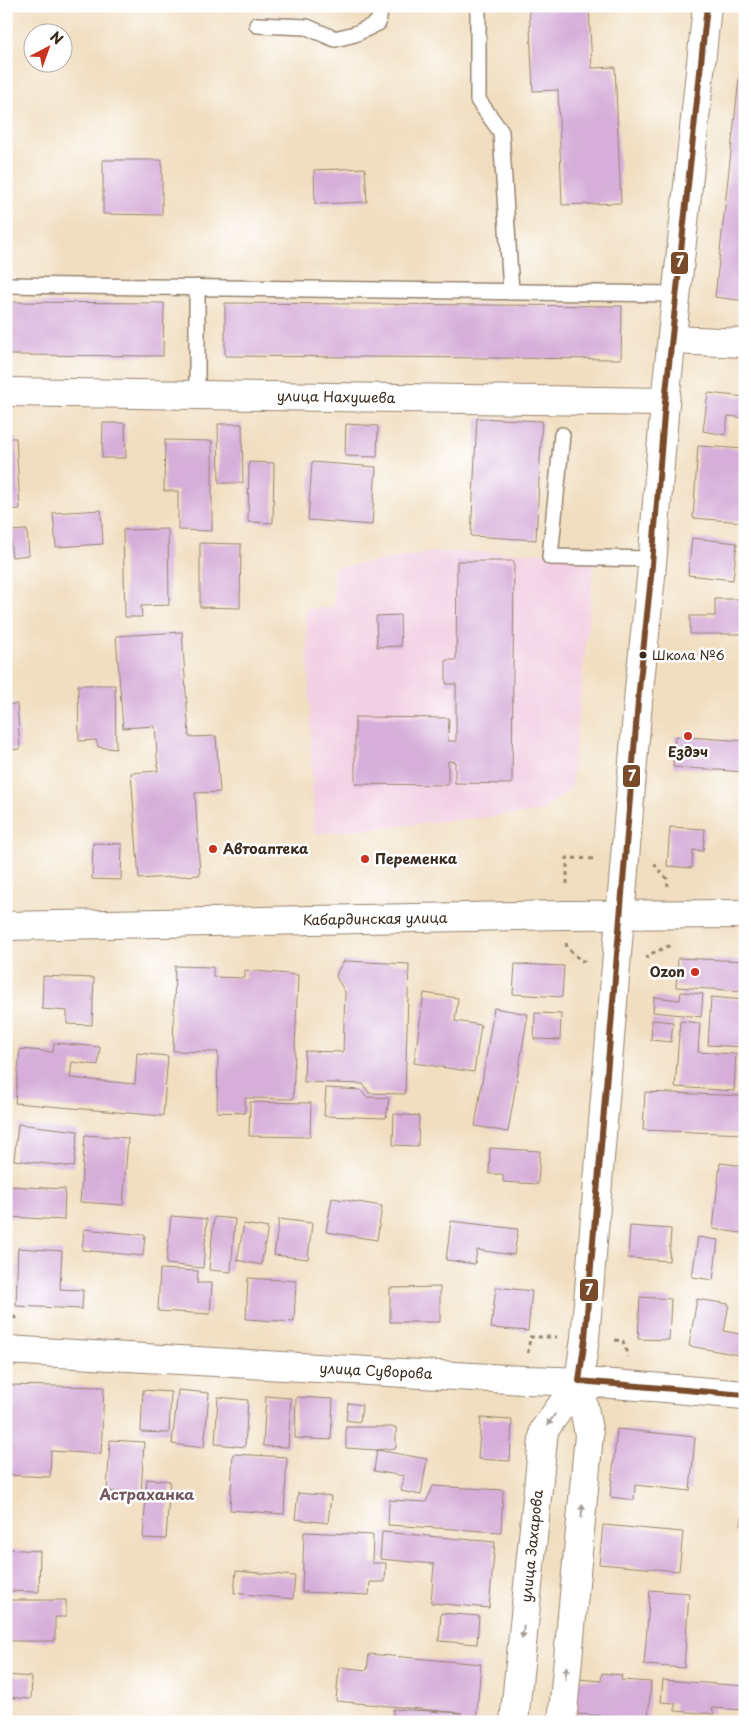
<svg xmlns="http://www.w3.org/2000/svg" width="751" height="1728" font-family="'Playpen Sans',sans-serif">
<rect width="100%" height="100%" fill="#fff"/>
<filter id="ink" filterUnits="userSpaceOnUse"><feTurbulence type="fractalNoise" baseFrequency=".02" numOctaves="2"/><feDisplacementMap in="SourceGraphic" scale="10" xChannelSelector="R" yChannelSelector="G"/><feConvolveMatrix kernelMatrix="1 2 1 2 8 2 1 2 1" color-interpolation-filters="sRGB"/></filter>
<filter id="wash" filterUnits="userSpaceOnUse"><feTurbulence type="fractalNoise" baseFrequency=".0096" numOctaves="4" result="noise"/><feDisplacementMap in="SourceGraphic" scale="20" xChannelSelector="R" yChannelSelector="G"/><feGaussianBlur stdDeviation="1.12" result="paint"/><feColorMatrix in="noise" values="0 0 0 0 0 0 0 0 0 0 0 0 0 0 0 0 0 1.4 0 .05"/><feComposite in="paint" operator="in"/></filter>
<g filter="url(#wash)">
<rect width="100%" height="100%" fill="#f1dec0"/>
<path fill="#f2cfe2" d="M434 552 595 553 571 789 539 812 314 834 306 609 334 607 333 568Z"/>
<g id="blocks">
<g fill="#d6aed9">
<path d="M529 6H589L592 68 615 67 621 203 562 205 558 90 533 91Z"/>
<path d="M743 42H745V301L715 297Z"/>
<path d="M103 160H162V215L103 214Z"/>
<path d="M365 168 367 202 315 204 314 170Z"/>
<path d="M6 302 164 303 163 356 6 355Z"/>
<path d="M225 303 622 306 621 359 225 356Z"/>
<path d="M708 393 745 397V418L728 416 725 435 703 431Z"/>
<path d="M477 418 542 421 536 540 471 536Z"/>
<path d="M103 423H125L126 458H102Z"/>
<path d="M218 424H242L243 483H219Z"/>
<path d="M346 424 378 426 377 457 345 456Z"/>
<path d="M6 438H16L20 509 6 510Z"/>
<path d="M165 440 212 441V531L178 530V491H164Z"/>
<path d="M698 446 745 449 743 522 693 518Z"/>
<path d="M249 462 274 463 273 523 248 522Z"/>
<path d="M312 462 376 467 372 525 308 520Z"/>
<path d="M101 510 103 544 56 547 53 513Z"/>
<path d="M168 529 169 605 141 606 142 617H125L123 530Z"/>
<path d="M27 530 29 555 12 557 9 531Z"/>
<path d="M692 538 737 543 733 580 688 575Z"/>
<path d="M200 543 241 544 240 608 200 607Z"/>
<path d="M457 561H514L512 784 455 783V762L448 761V785L355 784V717L449 718 448 741H456V684H446V660H456Z"/>
<path d="M715 599H745V634H690V616H715Z"/>
<path d="M400 615 401 646 377 647 376 616Z"/>
<path d="M182 632 189 737 216 736 220 792 195 793 200 875 139 879 131 773 158 771 155 726 123 728 116 636Z"/>
<path d="M78 685H115L116 749 98 747 96 740 79 741Z"/>
<path d="M17 704 20 749 6 750V705Z"/>
<path d="M675 736 745 741V772L673 767Z"/>
<path d="M670 827 705 829 703 851 693 850 692 868 667 866Z"/>
<path d="M93 843 122 844 121 880 92 879Z"/>
<path d="M678 958 745 961V991L676 987Z"/>
<path d="M344 961 409 964 405 1094 369 1093 363 1084 304 1082 305 1051 343 1052 345 992 336 977 338 970Z"/>
<path d="M515 964 564 966 562 997 513 994Z"/>
<path d="M175 966 213 967V977L245 978V970L298 975 293 1099 245 1098V1113L217 1112 218 1052 173 1051Z"/>
<path d="M43 976 94 978 92 1025 67 1024V1011L42 1009Z"/>
<path d="M681 992 703 994 701 1017 653 1012 654 997 680 1000Z"/>
<path d="M424 993 458 998 455 1021 481 1025 474 1072 414 1063Z"/>
<path d="M711 997 745 1000V1047L708 1045Z"/>
<path d="M494 1008 528 1014 508 1132 475 1126Z"/>
<path d="M535 1013 561 1014 560 1040 534 1039Z"/>
<path d="M652 1020 673 1022 671 1042 651 1040Z"/>
<path d="M680 1021 700 1023 698 1052 736 1054 734 1091 675 1087Z"/>
<path d="M54 1043 100 1047 98 1065 72 1062 70 1078 135 1084 137 1053 168 1056 163 1116 15 1103 20 1049 53 1052Z"/>
<path d="M326 1088 361 1090 366 1097 389 1098 386 1118 324 1116Z"/>
<path d="M645 1092 745 1096V1134L643 1130Z"/>
<path d="M250 1102 311 1103 310 1137 249 1136Z"/>
<path d="M394 1114 419 1116 418 1146 393 1145Z"/>
<path d="M18 1124 78 1131 74 1167 14 1160Z"/>
<path d="M85 1135 128 1138 123 1205 80 1202Z"/>
<path d="M490 1148 540 1151 538 1184 503 1182V1174H489Z"/>
<path d="M720 1163 745 1166V1200L741 1233 713 1229Z"/>
<path d="M9 1186 65 1189 64 1220 8 1217Z"/>
<path d="M332 1198 382 1206 377 1240 326 1232Z"/>
<path d="M171 1216 207 1219 203 1268 166 1264Z"/>
<path d="M214 1217 235 1219 231 1272 209 1270Z"/>
<path d="M279 1219 312 1223 308 1259 274 1255Z"/>
<path d="M451 1221 518 1229 514 1255 477 1250 475 1264 446 1260Z"/>
<path d="M244 1224 268 1228 261 1265 237 1260Z"/>
<path d="M630 1226 671 1229 669 1261 628 1258Z"/>
<path d="M84 1229 145 1235 143 1256 82 1250Z"/>
<path d="M698 1237 718 1240 713 1280 692 1277Z"/>
<path d="M18 1248 62 1251 60 1289 83 1290 82 1309 16 1306Z"/>
<path d="M160 1269 198 1271 197 1283H212L210 1314 158 1311Z"/>
<path d="M248 1278 296 1281 294 1322 246 1319Z"/>
<path d="M440 1287V1322H390V1288Z"/>
<path d="M496 1287 532 1291 528 1331 491 1328Z"/>
<path d="M640 1297 671 1299 669 1340 638 1339Z"/>
<path d="M697 1299 729 1304 724 1331 745 1335V1356L689 1346Z"/>
<path d="M6 1385 104 1387 101 1454 51 1451 50 1477 6 1475Z"/>
<path d="M143 1390 171 1392 169 1433 141 1432Z"/>
<path d="M178 1390 209 1393 204 1448 172 1444Z"/>
<path d="M266 1396 291 1398 288 1447 263 1446Z"/>
<path d="M218 1397 248 1400 245 1447 215 1444Z"/>
<path d="M296 1397 333 1399 331 1440 295 1438Z"/>
<path d="M348 1403 362 1405 360 1422 346 1420Z"/>
<path d="M481 1418 512 1420 510 1461 478 1459Z"/>
<path d="M346 1427H396V1448L377 1450 346 1448Z"/>
<path d="M617 1429 695 1437 690 1491 635 1485 634 1500 610 1497Z"/>
<path d="M110 1440 144 1442 141 1494 107 1491Z"/>
<path d="M377 1450 427 1459 421 1495 401 1491 404 1476 374 1471Z"/>
<path d="M233 1454 287 1457 284 1514 230 1510Z"/>
<path d="M147 1479 170 1481 166 1539 143 1538Z"/>
<path d="M433 1486 503 1490 501 1532 388 1525 389 1500 426 1502Z"/>
<path d="M298 1493 331 1496 328 1523 295 1519Z"/>
<path d="M743 1504H745V1527L741 1526Z"/>
<path d="M603 1525 683 1532 679 1571 599 1564Z"/>
<path d="M304 1532 373 1535 372 1563H386L385 1582H370L369 1595 302 1592Z"/>
<path d="M382 1532 495 1542 489 1608 431 1603 434 1564 380 1559Z"/>
<path d="M6 1549 40 1551 39 1592 6 1591Z"/>
<path d="M236 1571 295 1576 293 1599 234 1593Z"/>
<path d="M650 1590 689 1593 684 1668 644 1665Z"/>
<path d="M6 1600H66V1617H55V1641H6Z"/>
<path d="M441 1613 479 1616 477 1644 439 1641Z"/>
<path d="M369 1654 481 1664 476 1722H393V1709L462 1713 336 1701 339 1667 367 1670Z"/>
<path d="M602 1673 622 1675 621 1680 651 1682 648 1719 575 1714 578 1679 601 1681Z"/>
<path d="M6 1675 32 1677 31 1699 6 1697Z"/>
<path d="M663 1680 745 1686V1710L712 1708 714 1714 675 1711V1703L661 1702Z"/>
<path d="M60 1715 95 1721V1722H59Z"/>
</g>
</g>
</g>
<g filter="url(#ink)">
<use href="#blocks" fill-opacity="0" stroke="#96846f" stroke-width="1"/>
<g fill="none" stroke-linecap="round" stroke-linejoin="round">
<g stroke="#96846f" stroke-width="18">
<g id="service">
<path d="M478 6V100L501 132 511 292"/>
<path d="M257 25 307 27 335 39 355 34 378 23 381 6"/>
<path d="M6 285 677 294"/>
<path d="M197 287V395"/>
<path d="M562 435 550 557 653 559"/>
</g>
</g>
<g stroke="#96846f" stroke-width="30">
<g id="minor">
<path d="M672 340 745 343"/>
<path d="M6 392 665 402"/>
<path d="M6 1350 524 1380C598 1381 671 1389 745 1395"/>
<path d="M514 1722 544 1430 579 1381"/>
<path d="M562 1722 589 1435 579 1381 585 1338 639 690 651 577 665 402 707 6"/>
</g>
</g>
<g stroke="#96846f" stroke-width="30">
<path id="tertiary" d="M6 926 566 915 745 914"/>
</g>
<g stroke="#96846f" stroke-width="3" stroke-dasharray="4 4" stroke-linecap="butt">
<path d="M654 864 667 879 668 886"/>
<path d="M567 884V858L597 859"/>
<path d="M566 943 567 947 581 961H588"/>
<path d="M647 959 648 955 671 945V943"/>
<path d="M6 1314 16 1318V1322"/>
<path d="M615 1340 623 1341 628 1357"/>
<path d="M528 1353 530 1337H557"/>
</g>
<use href="#service" stroke="#fff" stroke-width="15"/>
<use href="#minor" stroke="#fff" stroke-width="28"/>
<use href="#tertiary" stroke="#fff" stroke-width="28"/>
<g stroke="#fff" stroke-width="10">
<path id="bus-1" d="M707 6 665 402 651 577 639 690 585 1338 579 1381 745 1395"/>
</g>
<use href="#bus-1" stroke="#7a4b2a" stroke-width="6"/>
</g>
<defs><path id="oneway-solid" d="M-6-.8H1V-3.2L6.5 0L1 3.2V.8H-6Z" transform="scale(1.25)"/></defs>
<g fill="#a79f9a">
<use href="#oneway-solid" transform="translate(551 1420) rotate(124)"/>
<use href="#oneway-solid" transform="translate(582 1511) rotate(-85)"/>
<use href="#oneway-solid" transform="translate(523 1632) rotate(96)"/>
<use href="#oneway-solid" transform="translate(566 1673) rotate(-85)"/>
</g>
</g>
<circle fill="#3b2a1e" stroke="#fff" stroke-width="2" cx="643" cy="655" r="4.5"/>
<g fill="#c8321e" stroke="#fff" stroke-width="2">
<circle cx="688" cy="736" r="5"/>
<circle cx="213" cy="849" r="5"/>
<circle cx="365" cy="859" r="5"/>
<circle cx="695" cy="972" r="5"/>
</g>
<g text-anchor="middle" stroke-width="5" stroke-linejoin="round" paint-order="stroke">
<g font-size="13" fill="#3b2a1e" stroke="#fff" text-anchor="start">
<text x="652" y="660">Школа №6</text>
</g>
<g font-size="14" fill="#3b2a1e" stroke="#fff">
<text transform="translate(336 397) rotate(1)" y="5">улица Нахушева</text>
<text transform="translate(375 919) rotate(-1)" y="5">Кабардинская улица</text>
<text transform="translate(376 1371) rotate(3)" y="5">улица Суворова</text>
<text transform="translate(532 1546) rotate(-84)" y="5">улица Захарова</text>
</g>
<g font-size="14" font-weight="bold" fill="#3b2a1e" stroke="#fff" text-anchor="start">
<text x="688" y="757" text-anchor="middle">Ездэч</text>
<text x="223" y="854">Автоаптека</text>
<text x="375" y="864">Переменка</text>
<text x="685" y="977" text-anchor="end">Ozon</text>
</g>
<g font-size="15" font-weight="bold" fill="#71585f" stroke="#fff">
<text x="147" y="1500">Астраханка</text>
</g>
</g>
<g stroke="#fff" stroke-width="2">
<rect x="670" y="251" width="19" height="24" rx="5" fill="#7a4b2a"/>
<rect x="622" y="764" width="19" height="24" rx="5" fill="#7a4b2a"/>
<rect x="579" y="1278" width="20" height="24" rx="5" fill="#7a4b2a"/>
</g>
<g font-size="14" text-anchor="middle" font-weight="bold" fill="#fff">
<text x="680" y="267">7</text>
<text x="632" y="781">7</text>
<text x="589" y="1295">7</text>
</g>
<rect width="751" height="1728" fill="none" stroke="#fff" stroke-width="25"/>
<g transform="translate(48 48) rotate(41)"><circle r="24" fill="#ffffff" stroke="#b1aaa5"/>
<path d="M0-4L9 19L0 12L-9 19Z" fill="#c8321e"/>
<text y="-8" font-size="14" font-weight="bold" text-anchor="middle" fill="#3b2a1e">N</text>
</g>
</svg>
